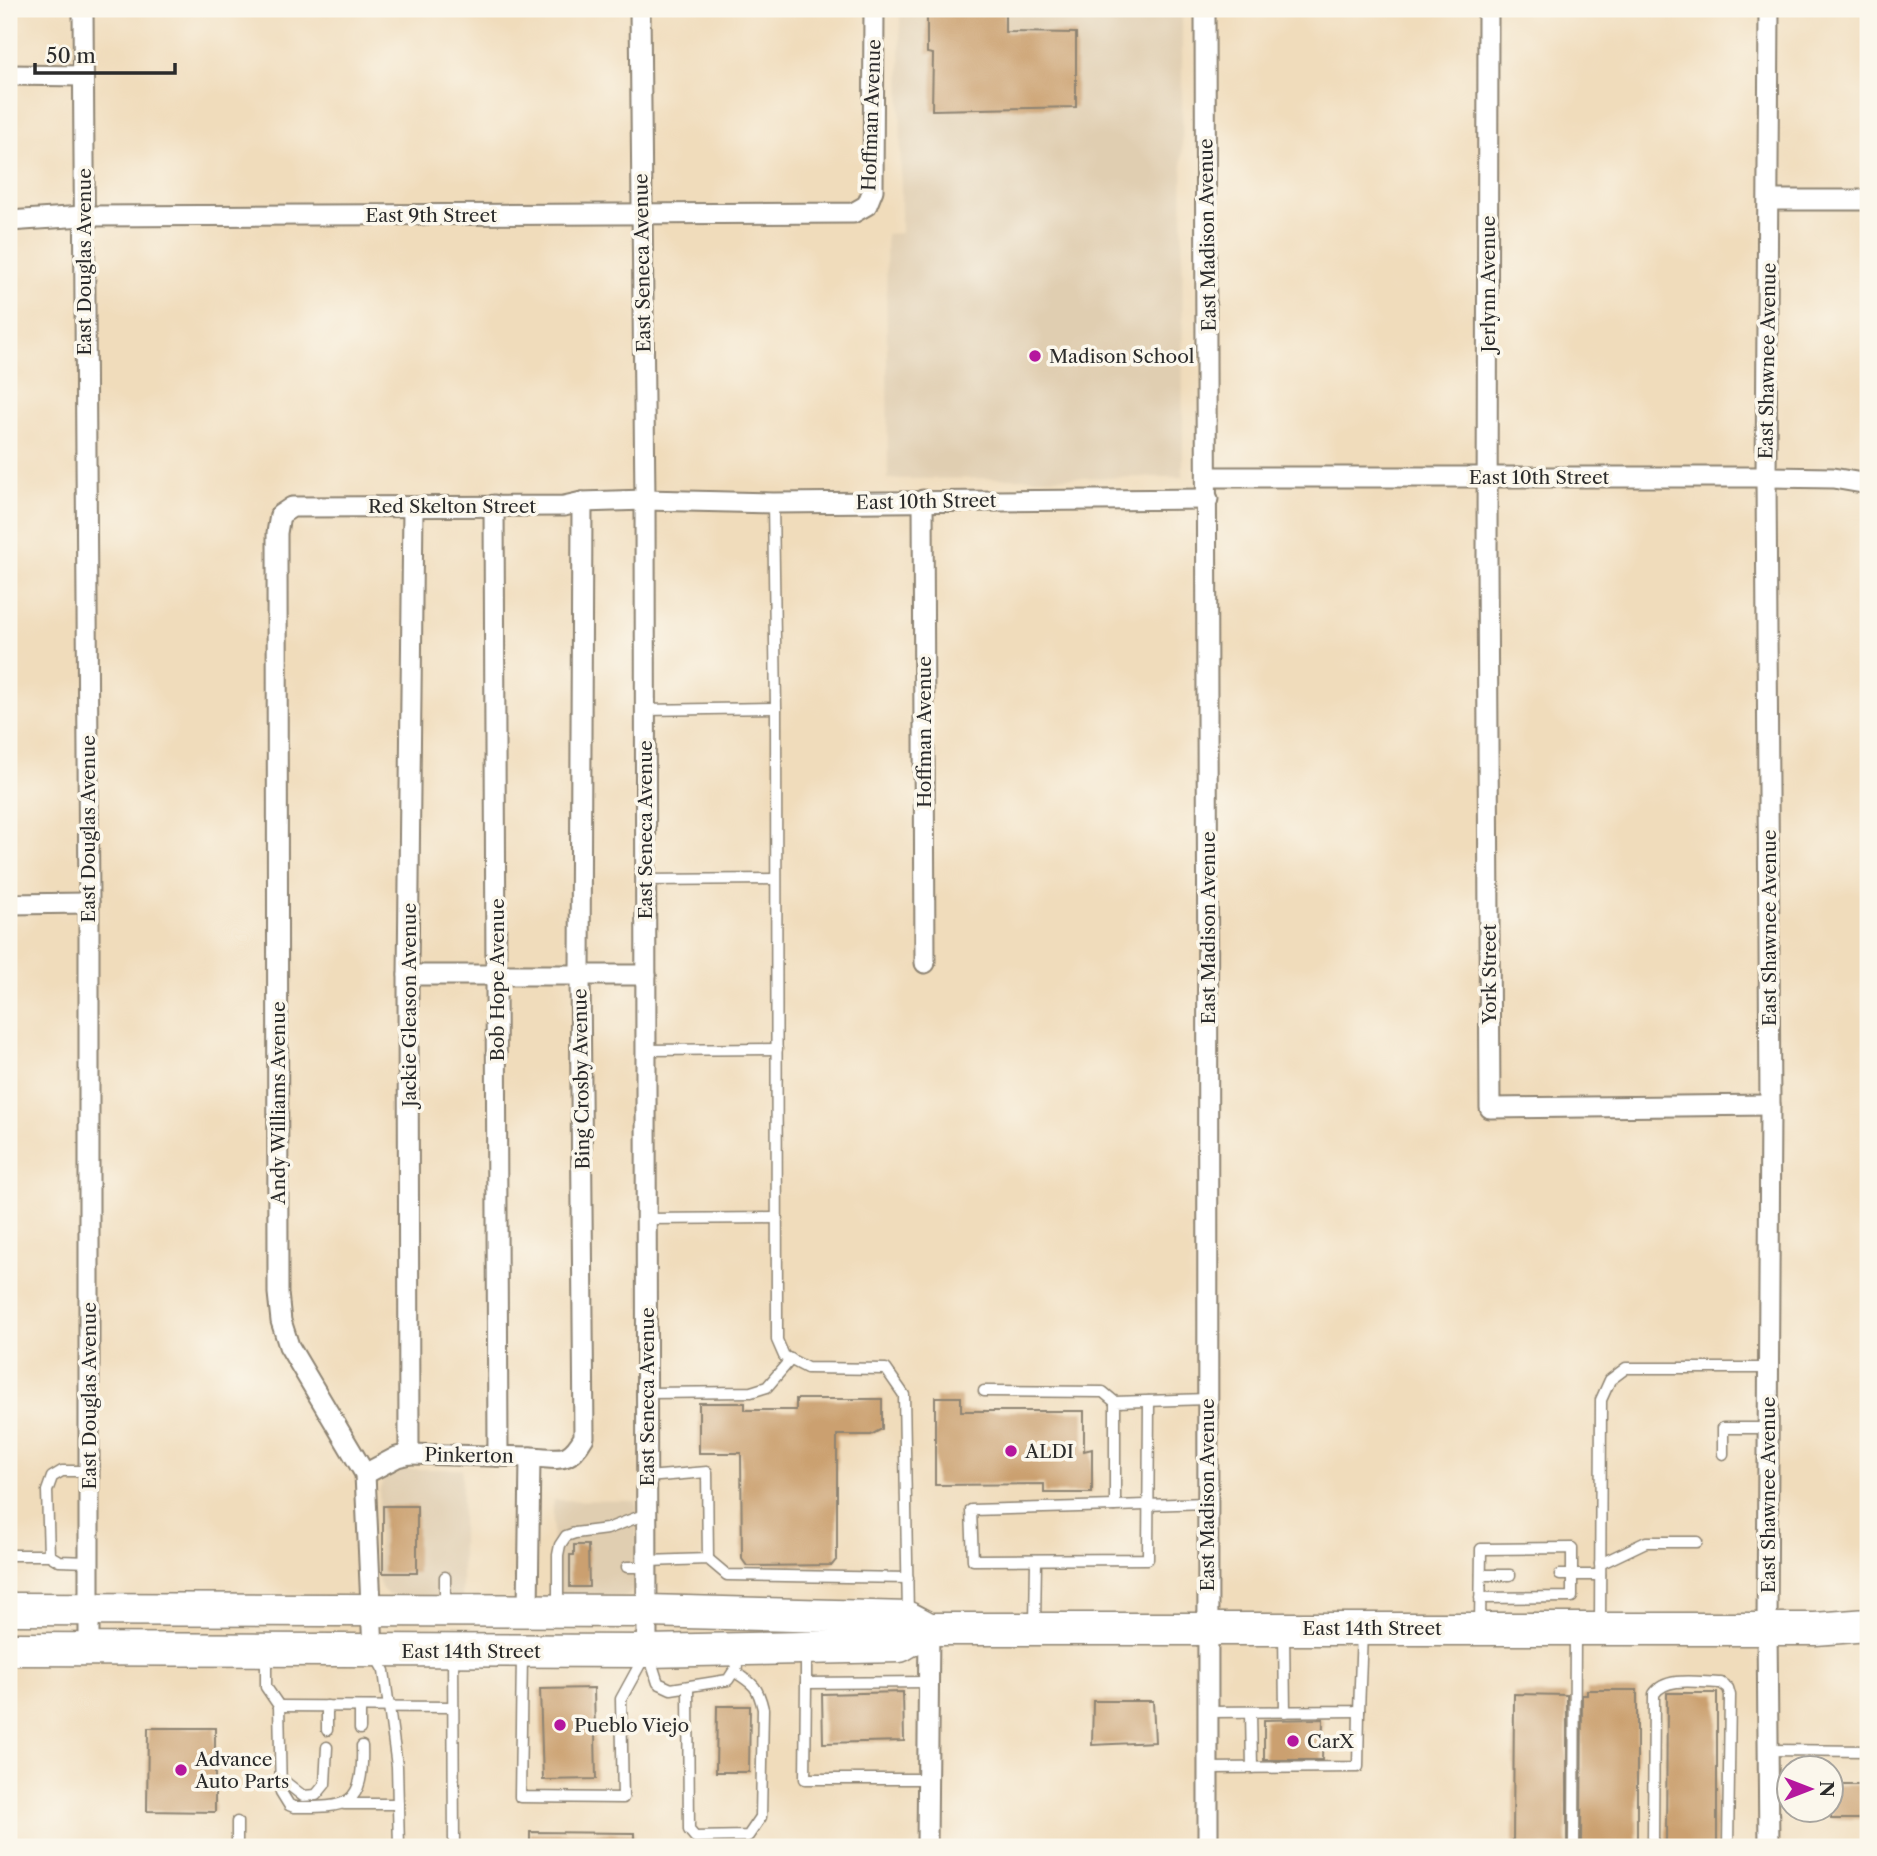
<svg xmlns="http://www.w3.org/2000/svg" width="1877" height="1856" font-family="'Libre Caslon Text',serif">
<rect width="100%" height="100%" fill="#fbf7ec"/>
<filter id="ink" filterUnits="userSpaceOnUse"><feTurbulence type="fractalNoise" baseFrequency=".0143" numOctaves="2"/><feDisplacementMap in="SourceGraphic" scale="14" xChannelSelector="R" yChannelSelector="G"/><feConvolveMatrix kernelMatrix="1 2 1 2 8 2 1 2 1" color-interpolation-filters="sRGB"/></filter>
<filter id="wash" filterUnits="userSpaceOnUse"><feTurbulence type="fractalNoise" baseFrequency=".00686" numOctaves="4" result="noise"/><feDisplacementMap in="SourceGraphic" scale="28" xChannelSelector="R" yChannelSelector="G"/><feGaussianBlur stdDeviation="1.57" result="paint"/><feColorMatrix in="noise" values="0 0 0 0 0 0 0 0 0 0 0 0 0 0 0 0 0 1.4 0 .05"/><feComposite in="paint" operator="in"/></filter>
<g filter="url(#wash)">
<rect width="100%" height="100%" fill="#f0dcbb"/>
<g fill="#e0ceb1">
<path d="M900 9H1182L1183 477 888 479 886 234 901 233Z"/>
<path d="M401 1469H462V1599L389 1596 381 1588 378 1577 379 1491 384 1479Z"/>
<path d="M553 1500 637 1501V1581L630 1594 626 1597 552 1600Z"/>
</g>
<g id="blocks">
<g fill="#cba06f">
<path d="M927 9H1005V32L1076 33V107L932 110 933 54 927 53Z"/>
<path d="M935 1397H961V1411H1084V1451L1092 1449V1493H1044V1484L935 1485Z"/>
<path d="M796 1399H882V1429L871 1435H837V1559L832 1565 747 1566 742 1559 741 1453H699V1403H745V1410H796Z"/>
<rect x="383" y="1506" width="34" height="67"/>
<path d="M574 1545H588L589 1587H570V1555H574Z"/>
<path d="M594 1688 596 1779 543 1780 540 1689Z"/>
<path d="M1587 1690H1637V1847H1581L1582 1695H1587Z"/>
<path d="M903 1692 904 1741 823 1743 822 1694Z"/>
<path d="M1667 1693H1717V1847H1666Z"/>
<path d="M1514 1694 1567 1695V1847H1513Z"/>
<path d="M1093 1701H1153L1155 1742 1092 1745Z"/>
<path d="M717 1706H750L749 1772H716Z"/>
<path d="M1323 1719 1322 1760H1264V1720Z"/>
<path d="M148 1728H215V1812L147 1811Z"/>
<rect x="1831" y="1785" width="37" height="34"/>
<path d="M530 1832 634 1833V1847H530Z"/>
</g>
</g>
</g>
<g filter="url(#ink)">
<use href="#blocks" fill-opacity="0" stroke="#8e8473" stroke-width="2"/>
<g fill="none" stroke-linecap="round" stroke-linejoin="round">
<g stroke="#8e8473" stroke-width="13">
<g id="service">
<path d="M773 503 776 708 777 1340 784 1356 807 1368 886 1369 904 1395 908 1615"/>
<path d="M645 710 776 708"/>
<path d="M645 880 775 879"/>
<path d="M646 1050 777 1049"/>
<path d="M646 1219 776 1218"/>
<path d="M984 1391 1103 1392 1115 1402"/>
<path d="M647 1393 751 1392 767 1387 791 1359"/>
<path d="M1723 1454V1428H1768"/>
<path d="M89 1471H62L52 1477 47 1491 49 1555 59 1561 89 1562"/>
<path d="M647 1477 707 1472 708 1559"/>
<path d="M1207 1503 1115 1506V1402L1207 1399"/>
<path d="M1115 1506 971 1510 973 1560 1148 1559 1149 1401"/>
<path d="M9 1555H49"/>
<path d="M647 1561 708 1559 727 1575 908 1578"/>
<path d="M1600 1564 1646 1542H1697"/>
<path d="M627 1567H647"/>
<path d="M1481 1575H1510"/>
<path d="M1560 1575H1600"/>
<path d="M445 1577V1606"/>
<path d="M1480 1598 1572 1597V1548L1481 1549 1480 1625"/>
<path d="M558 1607V1555L560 1545 566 1536 575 1533 607 1529 646 1514"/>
<path d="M1035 1623 1036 1561"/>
<path d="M1600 1624 1601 1400 1610 1380 1626 1368H1769"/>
<path d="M1284 1632 1285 1712"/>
<path d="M806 1651V1683L928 1682"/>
<path d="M453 1654 454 1847"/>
<path d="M266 1655V1687L279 1706 281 1792 289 1805 294 1807C348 1808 364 1806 362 1746"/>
<path d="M375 1655 384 1671 397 1766 399 1847"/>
<path d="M522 1655 520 1797 623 1798 621 1699 645 1655"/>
<path d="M649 1655 658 1683 671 1689 728 1680 737 1666"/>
<path d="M806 1683 805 1779H927"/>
<path d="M688 1687 689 1830 695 1837 748 1836 761 1817 763 1709C758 1687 754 1684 735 1672"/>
<path d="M279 1706 453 1707"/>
<path d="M360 1707V1729"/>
<path d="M1208 1712 1359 1711 1362 1632"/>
<path d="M1251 1712 1252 1768"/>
<path d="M327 1730V1706"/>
<path d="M1768 1750 1868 1751"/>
<path d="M1208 1768 1358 1767 1359 1711"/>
<path d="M280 1778 303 1796 316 1795 325 1784 327 1747"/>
<path d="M344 1804H398"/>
<path d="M237 1822V1847"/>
<path d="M1574 1847 1575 1632"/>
<path d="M1653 1847 1654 1694C1666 1675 1701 1683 1721 1683L1728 1688 1730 1695 1728 1847"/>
</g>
</g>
<g stroke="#8e8473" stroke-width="23">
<g id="minor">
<path d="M83 9 89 903V1649"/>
<path d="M640 9 645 500 647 1651"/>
<path d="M1205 9C1211 622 1205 1234 1208 1847"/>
<path d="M1488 9 1487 560 1490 1108 1770 1105"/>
<path d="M1769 9 1766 477 1770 1105 1767 1628 1769 1847"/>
<path d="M9 75 83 76"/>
<path d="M1769 200H1868"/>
<path d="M9 221 83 216 853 213 867 205 873 190 874 9"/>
<path d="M1209 477H1766L1833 478 1868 484"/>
<path d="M923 500 925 963"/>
<path d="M494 505 498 1456"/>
<path d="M9 904 89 903"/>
<path d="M408 975H646"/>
<path d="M409 1454 530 1457"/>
<path d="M365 1474 397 1457 409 1454 408 975 413 507"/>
<path d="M528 1610 530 1457C560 1458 568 1465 584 1437L580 975 582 502"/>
<path d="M373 1650 365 1474 289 1346 281 1321 278 1293 277 533 280 515 292 507 564 506 582 502 645 500 773 503 1208 499"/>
<path d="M927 1847 929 1629"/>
</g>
</g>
<g stroke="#8e8473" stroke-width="35">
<g id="primary">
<path d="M9 1609 647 1611 908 1618 929 1629H1815L1868 1625"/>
<path d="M9 1649 647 1651 900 1646 929 1629"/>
</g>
</g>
<use href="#service" stroke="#fff" stroke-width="10"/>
<use href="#minor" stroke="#fff" stroke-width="19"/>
<use href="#primary" stroke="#fff" stroke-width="32"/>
</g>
</g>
<g fill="#b5179e" stroke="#fbf7ec" stroke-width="2.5">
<circle cx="1035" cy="356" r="7"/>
<circle cx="1011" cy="1451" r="7"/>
<circle cx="560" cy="1725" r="7"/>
<circle cx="1293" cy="1741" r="7"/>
<circle cx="181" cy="1770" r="7"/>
</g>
<g text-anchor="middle" stroke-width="7" stroke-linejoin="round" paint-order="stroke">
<g font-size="19" fill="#2b2b2b" stroke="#fbf7ec">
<text transform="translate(871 115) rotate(-88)" y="7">Hoffman Avenue</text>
<text x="431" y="222">East 9th Street</text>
<text transform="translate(1207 235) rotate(-91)" y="7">East Madison Avenue</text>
<text transform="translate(84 262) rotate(-90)" y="7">East Douglas Avenue</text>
<text transform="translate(642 263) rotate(-91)" y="7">East Seneca Avenue</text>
<text transform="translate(1488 284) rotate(-90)" y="7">Jerlynn Avenue</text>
<text transform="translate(1767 361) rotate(-89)" y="7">East Shawnee Avenue</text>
<text x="1539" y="484">East 10th Street</text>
<text transform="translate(926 501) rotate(-1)" y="7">East 10th Street</text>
<text x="452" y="513">Red Skelton Street</text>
<text transform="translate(924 732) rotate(-90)" y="7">Hoffman Avenue</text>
<text transform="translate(88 829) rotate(-90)" y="7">East Douglas Avenue</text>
<text transform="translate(645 830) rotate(-90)" y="7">East Seneca Avenue</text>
<text transform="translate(1208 928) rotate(-90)" y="7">East Madison Avenue</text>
<text transform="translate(1769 928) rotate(-90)" y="7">East Shawnee Avenue</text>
<text transform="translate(1489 974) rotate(-90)" y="7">York Street</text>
<text transform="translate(497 980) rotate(-90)" y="7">Bob Hope Avenue</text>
<text transform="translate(409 1005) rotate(-90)" y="7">Jackie Gleason Avenue</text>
<text transform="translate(581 1079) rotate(-91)" y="7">Bing Crosby Avenue</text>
<text transform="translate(278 1103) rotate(-90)" y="7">Andy Williams Avenue</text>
<text transform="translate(89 1396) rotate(-90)" y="7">East Douglas Avenue</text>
<text transform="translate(647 1397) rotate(-90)" y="7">East Seneca Avenue</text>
<text transform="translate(469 1455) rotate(1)" y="7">Pinkerton</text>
<text transform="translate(1207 1495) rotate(-90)" y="7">East Madison Avenue</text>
<text transform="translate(1768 1495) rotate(-90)" y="7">East Shawnee Avenue</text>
<text x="1372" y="1635">East 14th Street</text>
<text x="471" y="1658">East 14th Street</text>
</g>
<g font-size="19" fill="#2b2b2b" stroke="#fbf7ec" text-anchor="start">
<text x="1049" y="363">Madison School</text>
<text x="1025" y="1458">ALDI</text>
<text x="574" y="1732">Pueblo Viejo</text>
<text x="1307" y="1748">CarX</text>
<text x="195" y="1766">Advance<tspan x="195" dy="22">Auto Parts</tspan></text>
</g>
</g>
<rect width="1877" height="1856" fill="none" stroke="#fbf7ec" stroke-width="35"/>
<g transform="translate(1810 1789) rotate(90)"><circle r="33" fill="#fbf7ec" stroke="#a8a59f" stroke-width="2"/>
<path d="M0-5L12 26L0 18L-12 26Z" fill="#b5179e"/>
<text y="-10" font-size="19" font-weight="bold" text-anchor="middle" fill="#2b2b2b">N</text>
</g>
<path d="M35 63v10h140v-10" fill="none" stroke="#2b2b2b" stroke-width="3.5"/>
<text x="46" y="63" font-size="21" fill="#2b2b2b" stroke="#fbf7ec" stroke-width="5" paint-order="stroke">50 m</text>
</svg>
